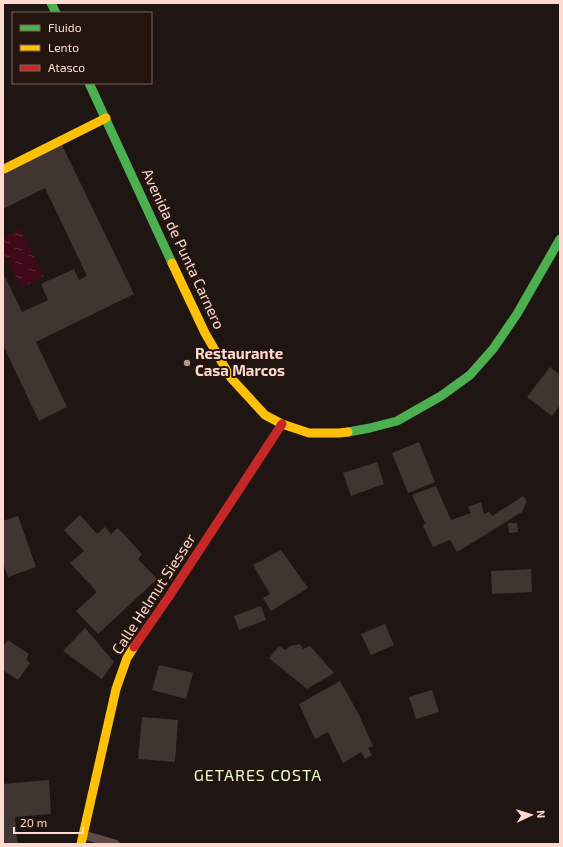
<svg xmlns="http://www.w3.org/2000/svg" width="563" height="847" font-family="'Exo 2',sans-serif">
<defs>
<pattern id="water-ripples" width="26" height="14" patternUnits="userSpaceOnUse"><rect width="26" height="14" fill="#3e0a18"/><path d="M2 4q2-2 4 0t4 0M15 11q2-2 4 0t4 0" fill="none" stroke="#5b2d39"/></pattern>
</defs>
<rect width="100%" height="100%" fill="#1f1613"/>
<path fill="url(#water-ripples)" d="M20 228 44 276 21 288 3 252V237Z"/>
<g fill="#413531">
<path d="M62 145 134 294 36 342 67 407 39 421 3 345V273L22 312 48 300 41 284 74 269 79 280 87 276 45 188 3 209V173Z"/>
<path d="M550 367 560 375V405L552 416 527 397Z"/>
<path d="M419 442 435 482 408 493 392 453Z"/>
<path d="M377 462 384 484 351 496 343 473Z"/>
<path d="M436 486 451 520 471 513 468 507 481 502 484 514 489 512 492 516 523 496 527 501 522 512 457 552 450 540 433 547 423 526 425 523 412 495Z"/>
<path d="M80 515 97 534 105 527 111 534 118 528 142 554 138 559 157 579 98 634 76 611 97 592 70 563 84 551 64 530Z"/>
<path d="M18 516 36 567 8 577 3 563V521Z"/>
<path d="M508 523H517L518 532 509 533Z"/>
<path d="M281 550 308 588 271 611 263 598 270 594 253 565Z"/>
<path d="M531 569 532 592 492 594 491 571Z"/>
<path d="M261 606 266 620 239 630 234 616Z"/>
<path d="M385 624 394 645 371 655 361 634Z"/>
<path d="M85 628 114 662 102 679 63 651Z"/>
<path d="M8 640 29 654 26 660 30 663 18 680 3 670V647Z"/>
<path d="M300 644 303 649 310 646 334 673 307 689 269 658 279 646 285 650 290 646Z"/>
<path d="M159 665 193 673 186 699 152 690Z"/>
<path d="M340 681 358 713 373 746 368 748 372 755 365 759 361 752 343 763 328 732 315 739 299 704Z"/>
<path d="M432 690 439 712 416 719 409 697Z"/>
<path d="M142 717 178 720 175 762 138 759Z"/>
<path d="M49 780 51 814 15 817 17 841 20 844H3V784Z"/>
</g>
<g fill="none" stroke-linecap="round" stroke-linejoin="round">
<path stroke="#604b47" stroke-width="9" d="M84 835 115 844"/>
<g stroke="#4caf50" stroke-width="9">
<path d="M51 3 56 13"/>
<path d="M89 83 172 263"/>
<path d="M348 432 370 428 397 421 441 396 470 375 493 349 517 314 560 239"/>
</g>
<g stroke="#ffc107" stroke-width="9">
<path d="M4 169 106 118"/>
<path d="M172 263 205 333 231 378 265 415 282 424 309 433H339L348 432"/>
<path d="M81 844 116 689 127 658 134 647"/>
</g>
<path stroke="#c62828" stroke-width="9" d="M134 647 168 598 282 424"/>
</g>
<circle fill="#b1958e" stroke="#24140e" stroke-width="1.5" cx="187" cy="363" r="4"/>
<g text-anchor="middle" stroke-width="4" stroke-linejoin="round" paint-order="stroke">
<g font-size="15" fill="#ffdad0" stroke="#24140e">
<text transform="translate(183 249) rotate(65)" y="5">Avenida de Punta Carnero</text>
<text transform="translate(154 594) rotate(-57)" y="5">Calle Helmut Siesser</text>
</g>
<g font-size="15" font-weight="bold" fill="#ffdad0" stroke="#24140e" text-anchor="start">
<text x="195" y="359">Restaurante<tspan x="195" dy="17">Casa Marcos</tspan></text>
</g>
<g font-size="16" letter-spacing="1" fill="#eaffd2" stroke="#24140e">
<text x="258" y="781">GETARES COSTA</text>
</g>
</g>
<rect width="563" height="847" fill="none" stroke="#ffdad0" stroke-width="8"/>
<rect x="12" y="12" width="140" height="72" fill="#24140e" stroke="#7c635c"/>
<rect x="20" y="25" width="20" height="6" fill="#4caf50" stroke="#7c635c"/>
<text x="48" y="32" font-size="12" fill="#ffdad0">Fluido</text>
<rect x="20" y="45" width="20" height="6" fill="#ffc107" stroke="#7c635c"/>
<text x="48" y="52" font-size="12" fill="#ffdad0">Lento</text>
<rect x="20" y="65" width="20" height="6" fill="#c62828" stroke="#7c635c"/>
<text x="48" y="72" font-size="12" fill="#ffdad0">Atasco</text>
<g transform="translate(531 815) rotate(86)" stroke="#24140e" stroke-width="3" paint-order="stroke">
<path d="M0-3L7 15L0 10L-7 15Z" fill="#ffdad0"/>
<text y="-6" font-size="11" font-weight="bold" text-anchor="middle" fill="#ffdad0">N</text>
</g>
<path d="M14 827v6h69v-6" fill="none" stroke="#ffdad0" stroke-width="2"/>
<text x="20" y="827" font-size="12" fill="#ffdad0" stroke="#24140e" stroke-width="3" paint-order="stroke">20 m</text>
</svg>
